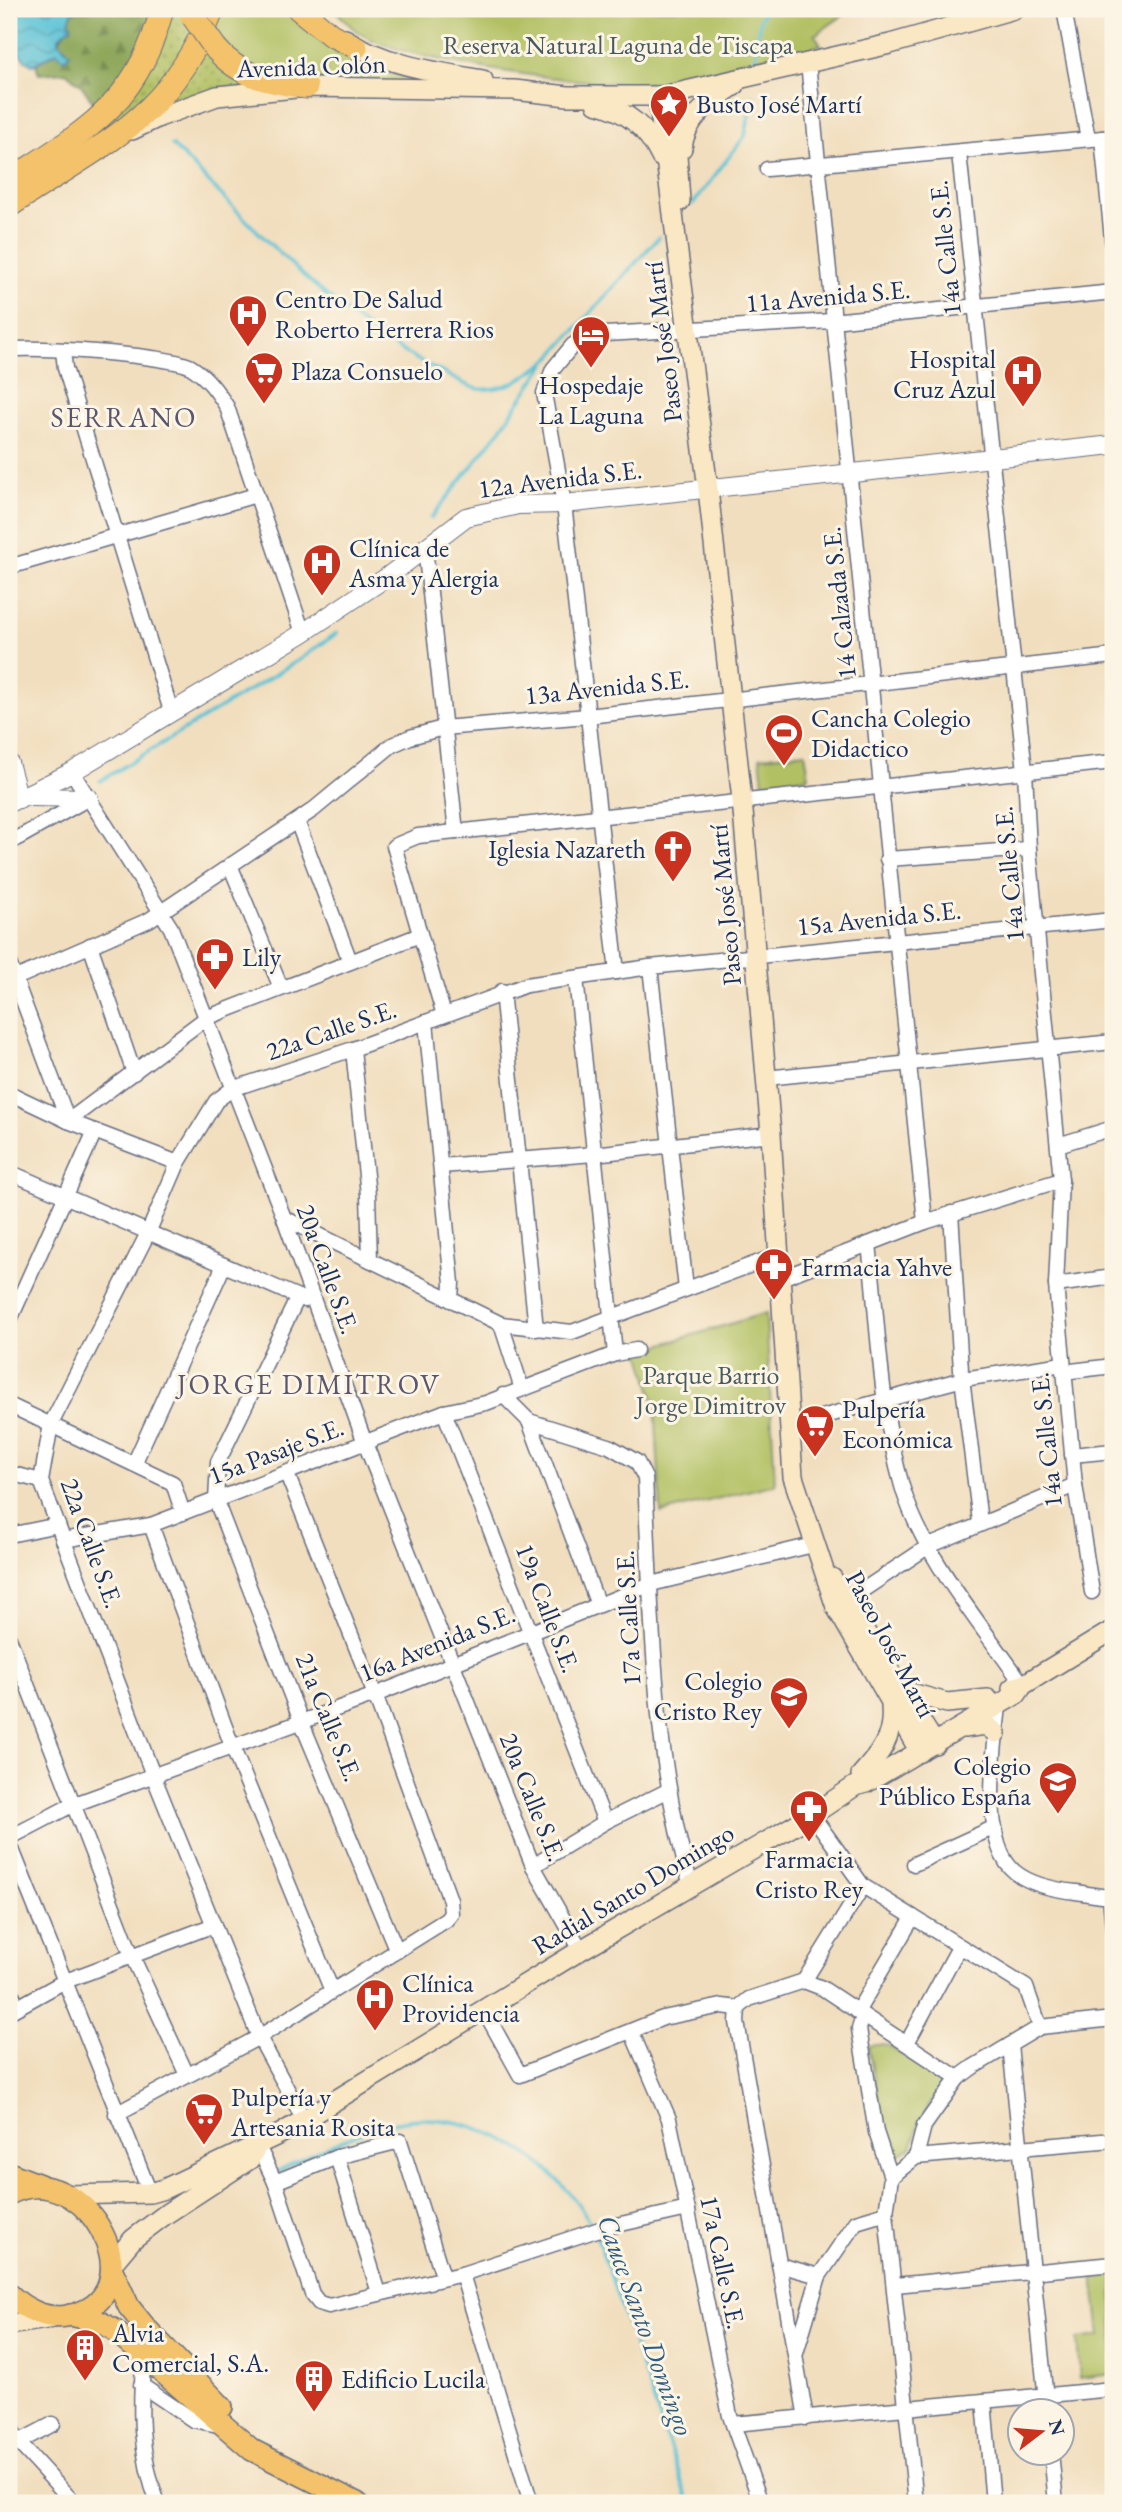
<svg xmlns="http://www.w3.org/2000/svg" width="1122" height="2512" font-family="'EB Garamond',serif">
<defs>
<pattern id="grass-dots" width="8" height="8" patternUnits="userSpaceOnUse" patternTransform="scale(1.75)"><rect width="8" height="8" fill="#b1c062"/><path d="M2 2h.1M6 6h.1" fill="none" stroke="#8f9c54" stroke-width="1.8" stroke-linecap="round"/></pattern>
<pattern id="forest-firs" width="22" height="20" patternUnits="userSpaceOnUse" patternTransform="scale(1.75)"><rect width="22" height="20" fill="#8ca658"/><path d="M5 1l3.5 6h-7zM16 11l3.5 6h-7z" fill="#72884c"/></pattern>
<pattern id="water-waves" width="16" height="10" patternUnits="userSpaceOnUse" patternTransform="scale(1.75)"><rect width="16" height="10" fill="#5ac2d6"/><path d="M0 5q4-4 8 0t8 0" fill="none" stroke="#4a9eb1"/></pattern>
</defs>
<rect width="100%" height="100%" fill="#fcf5e5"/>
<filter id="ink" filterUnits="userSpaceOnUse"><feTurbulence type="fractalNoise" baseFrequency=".0143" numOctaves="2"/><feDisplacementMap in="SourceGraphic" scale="14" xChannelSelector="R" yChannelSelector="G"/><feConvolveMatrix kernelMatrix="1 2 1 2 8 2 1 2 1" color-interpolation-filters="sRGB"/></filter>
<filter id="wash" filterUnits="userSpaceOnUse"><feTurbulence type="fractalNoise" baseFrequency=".00686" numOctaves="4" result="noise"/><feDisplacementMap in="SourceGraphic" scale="28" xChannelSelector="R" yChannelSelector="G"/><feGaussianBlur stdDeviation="1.57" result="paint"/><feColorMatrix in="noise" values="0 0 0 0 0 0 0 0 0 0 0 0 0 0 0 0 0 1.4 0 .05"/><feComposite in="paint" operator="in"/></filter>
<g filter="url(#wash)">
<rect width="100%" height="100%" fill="#f1debe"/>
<g fill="url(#grass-dots)" stroke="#667860" stroke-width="2">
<path d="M167 9H184L199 32 184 59 111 131 33 171 88 134Z"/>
<path d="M206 42 264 86 150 114Z"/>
</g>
<path fill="url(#forest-firs)" stroke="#546a5b" stroke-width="2" d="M82 9H162L103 116 81 85 66 72 39 74 36 64 57 52 64 60 70 53 59 42 72 13Z"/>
<g fill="#b1c062" stroke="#667860" stroke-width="2">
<path d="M218 9H289L358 59 393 74 442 86 288 79 241 64 213 28Z"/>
<path d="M334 9H852L815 35 821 45C767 60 711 78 655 83 599 88 406 63 361 34 351 28 342 17 334 9Z"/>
<path d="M805 752 809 777 763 783 760 757Z"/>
<path d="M766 1313 775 1484 661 1513 655 1404 640 1351Z"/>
<path d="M884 2044 946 2079 921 2118 911 2148 895 2157 886 2144 868 2046Z"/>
<path d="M1113 2271V2374L1080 2378 1077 2339 1100 2336 1093 2274Z"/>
</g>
<path fill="url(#water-waves)" stroke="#3a789a" stroke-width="2" d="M10 9H82L72 13 69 21 72 26 59 37V42L70 53 64 60 57 52 32 65C10 50 8 34 10 9Z"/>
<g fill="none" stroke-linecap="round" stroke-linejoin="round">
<g stroke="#5ac2d6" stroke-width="3.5">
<path d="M755 61 760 19 765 10"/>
<path d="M172 145C255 227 338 325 446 374 455 379 469 388 480 389 507 391 526 376 547 361"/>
<path d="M693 204 745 136 753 96"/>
<path d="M431 518 498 433 547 361 659 237"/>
<path d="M100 781 299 660 337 633"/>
<path d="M9 826 48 812"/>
<path d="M278 2171C316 2152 355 2131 397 2122 472 2105 559 2161 592 2227"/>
<path d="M596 2234 689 2503"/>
</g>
</g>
</g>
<g filter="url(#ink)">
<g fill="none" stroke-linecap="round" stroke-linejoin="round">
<g stroke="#666c80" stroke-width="17">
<g id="minor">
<path d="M1064 9 1088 139"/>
<path d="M808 63 925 1222"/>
<path d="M1102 138 1113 249"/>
<path d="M959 153 1025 771 1029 849 1061 1180 1056 1285 1075 1485 1092 1592"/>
<path d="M767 169 1113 137"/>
<path d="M9 350C29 345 175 356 191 367 207 377 217 391 227 407L303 633"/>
<path d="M63 351 65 368 171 711"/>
<path d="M425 547 456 832"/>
<path d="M9 567 256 495"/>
<path d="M72 772 171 928 284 1218 365 1443 533 1866 581 1950"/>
<path d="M297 821 350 961"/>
<path d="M9 843 89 798"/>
<path d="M887 859 1029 849"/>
<path d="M230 865 281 988"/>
<path d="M90 945 134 1073"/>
<path d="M9 963 68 1121"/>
<path d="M650 967 686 1289"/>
<path d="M617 972 564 504 544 393 553 369 573 345 588 335 832 321 1113 292"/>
<path d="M576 978 615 1354"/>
<path d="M9 981 149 920 313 810 392 745 410 737 443 728 588 716 1113 656"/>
<path d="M502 991 536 1329"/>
<path d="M444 1015 394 846 418 836 1113 762"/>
<path d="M426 1022 452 1283 451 1300"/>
<path d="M353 1049 368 1195 370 1260"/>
<path d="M766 1078 1113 1042"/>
<path d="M9 1093 68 1121 178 1163"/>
<path d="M68 1121 206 1018 420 935"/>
<path d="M1058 1145 1113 1128"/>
<path d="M441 1166 594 1154 771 1134"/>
<path d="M9 1172 305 1300"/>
<path d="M951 1213 961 1370 980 1522"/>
<path d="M284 1218 501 1324 572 1332 778 1255"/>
<path d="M869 1244C878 1323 880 1409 902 1486 922 1556 982 1625 1023 1685"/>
<path d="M779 1279 925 1222 1061 1180"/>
<path d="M1056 1285 1113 1277"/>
<path d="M298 1297 218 1462 216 1501 301 1721 397 1951"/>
<path d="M9 1322 95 1131"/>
<path d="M501 1324 522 1389"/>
<path d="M1063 1372 1113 1366"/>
<path d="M503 1395 529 1421 598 1605"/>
<path d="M9 1405 173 1483 183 1513"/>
<path d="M444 1412 605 1822"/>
<path d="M529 1421 609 1446 637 1462 645 1478C652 1616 652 1751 691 1886"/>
<path d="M788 1426 963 1379 1063 1364"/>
<path d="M1072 1455 1113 1451"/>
<path d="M134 1464 224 1265"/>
<path d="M9 1473 41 1481"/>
<path d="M151 1525 232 1746 332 1991"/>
<path d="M9 1535 58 1525"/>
<path d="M63 1540 151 1525 444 1412 486 1403 615 1354 636 1350"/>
<path d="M848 1600 929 1546 1075 1485"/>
<path d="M9 1638 132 1956 187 2075"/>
<path d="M999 1706C995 1746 979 1843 1015 1872 1031 1885 1057 1890 1076 1892 1088 1894 1101 1897 1113 1897"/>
<path d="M812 1815 863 1886 1026 1987 1040 2027"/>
<path d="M9 1838 72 1805 375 1695 651 1584 813 1545"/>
<path d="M9 1842 150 2193"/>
<path d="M914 1864 995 1827"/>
<path d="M533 1866 605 1822 667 1791"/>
<path d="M1110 1897 1113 1929"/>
<path d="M804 1981 863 1886"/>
<path d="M9 1987 17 2007"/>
<path d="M484 2010 520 2075 663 2018 722 2006 738 2008"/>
<path d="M9 2012 63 1982 214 1925"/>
<path d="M857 2012 913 1917"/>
<path d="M863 2016 859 2029 876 2132 891 2177 886 2213 916 2503"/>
<path d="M632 2033 669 2119 730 2416 761 2503"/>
<path d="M907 2043 959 1947"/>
<path d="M1010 2045 1047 2410"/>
<path d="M116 2114 259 2037 446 1920 451 1914 450 1900 375 1695 287 1474"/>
<path d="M304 2120 259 2037 153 1775 41 1481 51 1424 148 1233 178 1163 216 1101 232 1089 353 1049 526 985 650 967 1113 920"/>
<path d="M258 2146 275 2182 312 2294 319 2303 329 2306 462 2274 531 2503"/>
<path d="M337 2157 379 2293"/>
<path d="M916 2157 924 2126 958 2078 973 2067 1040 2027 1113 2019"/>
<path d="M891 2177 916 2157 1113 2140"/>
<path d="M275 2182 337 2157 400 2141 443 2276"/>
<path d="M779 2265 819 2276"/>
<path d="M462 2274 603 2228 688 2209"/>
<path d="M895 2285 1113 2264"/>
<path d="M796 2353 819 2276 856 2222 886 2213"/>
<path d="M144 2356C139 2407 139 2454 158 2503"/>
<path d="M141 2385 193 2420 223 2426"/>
<path d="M984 2401 993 2503"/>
<path d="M806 2418 737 2022 738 2008 749 1999 804 1981 822 1988 958 2078"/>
<path d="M9 2424 18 2442 74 2503"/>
<path d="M733 2424 1113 2389"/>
<path d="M9 2447 53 2424"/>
<path d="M1051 2452 1056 2503"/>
</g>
</g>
<g stroke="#666c80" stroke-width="20">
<g id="tertiary">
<path d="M9 763 19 799"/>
<path d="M30 797 89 798"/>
<path d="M9 803 72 772 303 633 387 577 466 517 518 505 564 504 1113 445"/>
</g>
</g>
<g stroke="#666c80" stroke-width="22">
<g id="secondary">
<path d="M345 39C384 65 437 72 483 80"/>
<path d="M673 94 680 201"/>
<path d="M658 96 708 489 742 800 771 1134 793 1477 836 1607 920 1752"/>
<path d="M596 103C628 111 647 128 661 157"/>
<path d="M132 130 159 117 217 96 306 87 514 90 568 96H664L890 44 1014 9"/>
<path d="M682 148C685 118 712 100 735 85"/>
<path d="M832 1578 935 1744"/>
<path d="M1012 1688 1023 1685 1113 1630"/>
<path d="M904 1691 947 1703 988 1699"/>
<path d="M964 1728 986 1725 996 1733"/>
<path d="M861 1775C880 1754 894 1737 891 1707"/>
<path d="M68 2195 150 2193 164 2189 282 2133 581 1950 812 1815 855 1786 866 1783 1017 1694 1023 1685"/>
<path d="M112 2264 133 2239 166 2214 250 2159 255 2150"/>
<path d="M9 2325 53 2318"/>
</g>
</g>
<g stroke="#666c80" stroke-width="24">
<g id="primary">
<path d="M9 2173 40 2185"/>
<path d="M9 2194C86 2153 162 2299 67 2316 46 2320 24 2309 9 2294"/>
<path d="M112 2270 129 2307 146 2328 222 2407"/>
<path d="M70 2315 98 2321 113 2329 252 2450 357 2503"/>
</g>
</g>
<g stroke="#666c80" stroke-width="25">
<g id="trunk">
<path d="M299 9 331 35 356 47"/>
<path d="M216 49C240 77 271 82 306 87"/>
<path d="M9 181C85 131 138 105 162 9"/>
<path d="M9 206C103 142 168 122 213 9"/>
</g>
</g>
<use href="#minor" stroke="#fff" stroke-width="14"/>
<use href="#tertiary" stroke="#fff" stroke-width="18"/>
<use href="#secondary" stroke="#fae7c3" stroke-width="19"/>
<use href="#primary" stroke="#f3c26a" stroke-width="21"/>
<use href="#trunk" stroke="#f3c26a" stroke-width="23"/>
<g stroke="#666c80" stroke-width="25" stroke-linecap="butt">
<path id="trunk-bridge" d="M192 15 216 49"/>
</g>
<use href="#trunk-bridge" stroke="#f3c26a" stroke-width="23"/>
</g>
</g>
<defs>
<g id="sight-pin" transform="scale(2.0125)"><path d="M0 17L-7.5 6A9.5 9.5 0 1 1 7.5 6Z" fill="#c8321e" stroke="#fcf5e5"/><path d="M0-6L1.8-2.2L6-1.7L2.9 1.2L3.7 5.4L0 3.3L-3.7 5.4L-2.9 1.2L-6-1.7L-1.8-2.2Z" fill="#fff"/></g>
<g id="hospital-pin" transform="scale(2.0125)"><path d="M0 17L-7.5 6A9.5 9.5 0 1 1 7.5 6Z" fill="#c8321e" stroke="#fcf5e5"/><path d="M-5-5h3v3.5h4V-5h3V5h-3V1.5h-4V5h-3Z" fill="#fff"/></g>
<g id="hotel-pin" transform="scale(2.0125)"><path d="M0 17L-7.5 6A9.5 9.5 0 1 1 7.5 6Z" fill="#c8321e" stroke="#fcf5e5"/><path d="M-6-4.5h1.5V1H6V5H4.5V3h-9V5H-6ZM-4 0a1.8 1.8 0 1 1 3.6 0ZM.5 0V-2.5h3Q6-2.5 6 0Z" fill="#fff"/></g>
<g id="supermarket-pin" transform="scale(2.0125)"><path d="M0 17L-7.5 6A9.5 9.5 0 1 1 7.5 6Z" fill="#c8321e" stroke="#fcf5e5"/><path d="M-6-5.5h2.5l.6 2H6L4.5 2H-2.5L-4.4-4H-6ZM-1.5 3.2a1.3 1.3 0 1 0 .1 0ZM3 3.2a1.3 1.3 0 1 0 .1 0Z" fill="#fff"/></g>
<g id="stadium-pin" transform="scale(2.0125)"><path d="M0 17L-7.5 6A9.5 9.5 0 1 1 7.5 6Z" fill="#c8321e" stroke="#fcf5e5"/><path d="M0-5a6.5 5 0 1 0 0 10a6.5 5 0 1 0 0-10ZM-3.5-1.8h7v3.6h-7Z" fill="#fff"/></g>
<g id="church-pin" transform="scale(2.0125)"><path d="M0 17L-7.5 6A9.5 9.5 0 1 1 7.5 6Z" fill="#c8321e" stroke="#fcf5e5"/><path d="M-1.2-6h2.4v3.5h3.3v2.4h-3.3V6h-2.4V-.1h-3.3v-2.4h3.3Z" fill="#fff"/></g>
<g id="pharmacy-pin" transform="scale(2.0125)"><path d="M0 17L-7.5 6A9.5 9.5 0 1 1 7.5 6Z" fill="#c8321e" stroke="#fcf5e5"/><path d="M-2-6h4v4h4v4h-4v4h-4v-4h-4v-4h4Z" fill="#fff"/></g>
<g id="school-pin" transform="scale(2.0125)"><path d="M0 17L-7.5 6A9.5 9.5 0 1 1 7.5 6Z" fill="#c8321e" stroke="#fcf5e5"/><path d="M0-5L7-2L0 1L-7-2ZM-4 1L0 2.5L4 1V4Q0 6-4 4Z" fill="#fff"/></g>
<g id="building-pin" transform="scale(2.0125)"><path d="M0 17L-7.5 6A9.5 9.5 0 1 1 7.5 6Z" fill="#c8321e" stroke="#fcf5e5"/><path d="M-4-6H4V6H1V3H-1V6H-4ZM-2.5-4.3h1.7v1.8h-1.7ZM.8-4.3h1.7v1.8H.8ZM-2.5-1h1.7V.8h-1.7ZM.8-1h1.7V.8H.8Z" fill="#fff"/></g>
</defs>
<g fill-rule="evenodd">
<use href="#sight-pin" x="669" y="104"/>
<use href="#hospital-pin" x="248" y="314"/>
<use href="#hotel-pin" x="591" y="335"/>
<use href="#supermarket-pin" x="264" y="371"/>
<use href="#hospital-pin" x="1023" y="374"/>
<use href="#hospital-pin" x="322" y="563"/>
<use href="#stadium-pin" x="784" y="733"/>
<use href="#church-pin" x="673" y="849"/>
<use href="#pharmacy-pin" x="215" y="957"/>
<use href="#pharmacy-pin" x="774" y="1267"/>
<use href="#supermarket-pin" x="815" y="1424"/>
<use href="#school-pin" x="789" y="1696"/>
<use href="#school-pin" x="1058" y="1781"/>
<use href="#pharmacy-pin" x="809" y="1809"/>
<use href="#hospital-pin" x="375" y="1998"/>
<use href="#supermarket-pin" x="204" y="2112"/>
<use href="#building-pin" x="85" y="2348"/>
<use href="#building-pin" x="314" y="2379"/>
</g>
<g text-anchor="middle" stroke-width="6" stroke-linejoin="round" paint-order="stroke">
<g font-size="26" fill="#485a5f" stroke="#fcf5e5">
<text x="618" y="54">Reserva Natural Laguna de Tiscapa</text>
<text x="711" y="1384">Parque Barrio<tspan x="711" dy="30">Jorge Dimitrov</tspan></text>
</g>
<g font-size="26" fill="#1b2f5e" stroke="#fcf5e5">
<text transform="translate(311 66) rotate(-2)" y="9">Avenida Colón</text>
<text transform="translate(945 248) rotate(-96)" y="9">14a Calle S.E.</text>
<text transform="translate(828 296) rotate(-5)" y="9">11a Avenida S.E.</text>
<text transform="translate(663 342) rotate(-97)" y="9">Paseo José Martí</text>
<text transform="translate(560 479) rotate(-7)" y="9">12a Avenida S.E.</text>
<text transform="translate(839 603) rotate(-96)" y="9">14 Calzada S.E.</text>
<text transform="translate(607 687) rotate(-6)" y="9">13a Avenida S.E.</text>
<text transform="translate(1009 874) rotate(-95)" y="9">14a Calle S.E.</text>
<text transform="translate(725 905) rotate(-95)" y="9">Paseo José Martí</text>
<text transform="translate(879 918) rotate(-6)" y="9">15a Avenida S.E.</text>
<text transform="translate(331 1030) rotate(-19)" y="9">22a Calle S.E.</text>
<text transform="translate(328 1269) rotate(70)" y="9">20a Calle S.E.</text>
<text transform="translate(1046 1440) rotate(-96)" y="9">14a Calle S.E.</text>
<text transform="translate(276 1451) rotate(-21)" y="9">15a Pasaje S.E.</text>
<text transform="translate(92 1543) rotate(70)" y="9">22a Calle S.E.</text>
<text transform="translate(548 1608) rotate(69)" y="9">19a Calle S.E.</text>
<text transform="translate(628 1618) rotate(-93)" y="9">17a Calle S.E.</text>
<text transform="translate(437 1643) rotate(-22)" y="9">16a Avenida S.E.</text>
<text transform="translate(891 1644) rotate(62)" y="9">Paseo José Martí</text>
<text transform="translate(329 1717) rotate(68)" y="9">21a Calle S.E.</text>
<text transform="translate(533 1797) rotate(68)" y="9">20a Calle S.E.</text>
<text transform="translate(633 1889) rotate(-31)" y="9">Radial Santo Domingo</text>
<text transform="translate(723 2262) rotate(78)" y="9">17a Calle S.E.</text>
</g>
<g font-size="26" fill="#1b2f5e" stroke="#fcf5e5" text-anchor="start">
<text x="696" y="113">Busto José Martí</text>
<text x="275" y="308">Centro De Salud<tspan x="275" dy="30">Roberto Herrera Rios</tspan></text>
<text x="996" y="368" text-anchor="end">Hospital<tspan x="996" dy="30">Cruz Azul</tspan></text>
<text x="291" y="380">Plaza Consuelo</text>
<text x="591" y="394" text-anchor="middle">Hospedaje<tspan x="591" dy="30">La Laguna</tspan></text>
<text x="349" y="557">Clínica de<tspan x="349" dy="30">Asma y Alergia</tspan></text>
<text x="811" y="727">Cancha Colegio<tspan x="811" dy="30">Didactico</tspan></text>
<text x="646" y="858" text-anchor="end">Iglesia Nazareth</text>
<text x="242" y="966">Lily</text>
<text x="801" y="1276">Farmacia Yahve</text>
<text x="842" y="1418">Pulpería<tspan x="842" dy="30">Económica</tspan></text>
<text x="762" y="1690" text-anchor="end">Colegio<tspan x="762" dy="30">Cristo Rey</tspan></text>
<text x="1031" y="1775" text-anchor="end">Colegio<tspan x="1031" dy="30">Público España</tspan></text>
<text x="809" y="1868" text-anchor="middle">Farmacia<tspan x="809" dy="30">Cristo Rey</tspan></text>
<text x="402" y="1992">Clínica<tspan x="402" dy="30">Providencia</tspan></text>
<text x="231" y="2106">Pulpería y<tspan x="231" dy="30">Artesania Rosita</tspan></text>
<text x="112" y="2342">Alvia<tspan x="112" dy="30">Comercial, S.A.</tspan></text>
<text x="341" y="2388">Edificio Lucila</text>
</g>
<g font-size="28" letter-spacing="2" fill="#5c566d" stroke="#fcf5e5">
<text x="124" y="427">SERRANO</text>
<text x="309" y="1394">JORGE DIMITROV</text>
</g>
<g font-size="28" font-style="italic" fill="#2e5b82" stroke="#fcf5e5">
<text transform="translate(646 2325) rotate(70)" y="10">Cauce Santo Domingo</text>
</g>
</g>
<rect width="1122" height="2512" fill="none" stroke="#fcf5e5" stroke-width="35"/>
<g transform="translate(1041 2432) rotate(74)"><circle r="33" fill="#fcf5e5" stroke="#a2a6af" stroke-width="2"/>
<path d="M0-5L12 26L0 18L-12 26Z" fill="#c8321e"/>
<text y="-10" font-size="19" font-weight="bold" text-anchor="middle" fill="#1b2f5e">N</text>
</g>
</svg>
